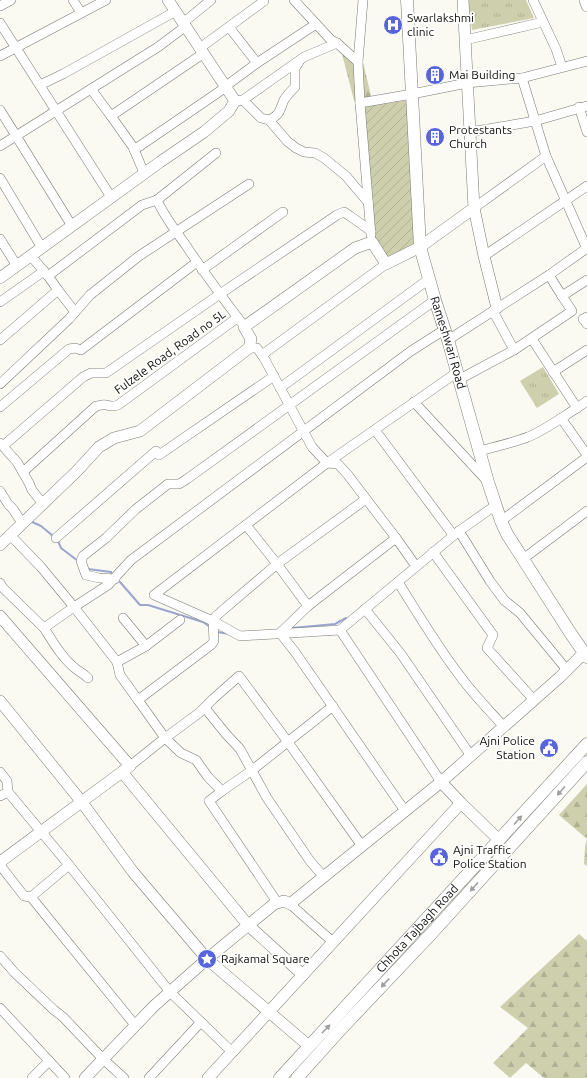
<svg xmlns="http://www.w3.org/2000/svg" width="587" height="1078" font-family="Ubuntu,sans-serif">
<defs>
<pattern id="grass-tufts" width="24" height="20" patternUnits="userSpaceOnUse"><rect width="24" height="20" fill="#cecfad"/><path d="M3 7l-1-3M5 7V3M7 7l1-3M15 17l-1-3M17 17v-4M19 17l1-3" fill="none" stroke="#b0b194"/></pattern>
<pattern id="forest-firs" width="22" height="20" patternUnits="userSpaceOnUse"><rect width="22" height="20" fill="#cecfad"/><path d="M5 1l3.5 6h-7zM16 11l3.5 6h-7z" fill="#b0b194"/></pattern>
<pattern id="garden-furrows" width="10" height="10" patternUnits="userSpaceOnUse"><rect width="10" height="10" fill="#cecfad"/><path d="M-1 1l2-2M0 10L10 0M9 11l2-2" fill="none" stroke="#b0b194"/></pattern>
</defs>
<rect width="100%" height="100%" fill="#fafaf3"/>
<g fill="url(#grass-tufts)">
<path d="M468 0H526L534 18 472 30Z"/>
<path d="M543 367 559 394 537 408 520 381Z"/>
</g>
<g fill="url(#forest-firs)">
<path d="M360 50 372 100 355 104 342 54Z"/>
<path d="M587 784V866L584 864 585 846 587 839 559 815Z"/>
<path d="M579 934 587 941V1078H544L526 1063 510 1078 493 1063 528 1028 500 1007Z"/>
</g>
<path fill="url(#garden-furrows)" d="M408 100 416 245 386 260 374 240 363 107Z"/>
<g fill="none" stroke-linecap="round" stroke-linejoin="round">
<g stroke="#9ba5cf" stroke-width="2">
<path d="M30 521 41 526 53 536"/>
<path d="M58 541 61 548 78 561"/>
<path d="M88 569 111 572 112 574"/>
<path d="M120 582 140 605H148L203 622 210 627"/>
<path d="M292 628 335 624 346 618"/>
<path d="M217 632 230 634"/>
</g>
<g stroke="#7a7a74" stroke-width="10">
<g id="minor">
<path d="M73 0 81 13"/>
<path d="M294 0 331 40 337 43 358 62"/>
<path d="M533 0 556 49 562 67"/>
<path d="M0 6 11 0"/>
<path d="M0 23 111 197"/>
<path d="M183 23 211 0"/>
<path d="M229 27 257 63"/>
<path d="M465 40 543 22"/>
<path d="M200 48 264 1"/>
<path d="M0 56 106 0"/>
<path d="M40 85 63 74 176 11"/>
<path d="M226 86 257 63 316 24"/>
<path d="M91 89 111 116"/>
<path d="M243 100 304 57 337 43"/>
<path d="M235 101 243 100 261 118 269 120 287 141 296 148 304 152 315 153 324 158 346 176 368 202"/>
<path d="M360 103 358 62 363 0"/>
<path d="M579 107 587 132"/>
<path d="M0 110 72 226"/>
<path d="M269 120C281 114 279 111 284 100 287 95 291 91 295 87V68L299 62"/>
<path d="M470 132 535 121 587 106"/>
<path d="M0 146 158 47 186 26"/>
<path d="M134 150 226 87"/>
<path d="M216 153 157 200C164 216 175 230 185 244 203 271 222 297 241 322"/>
<path d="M546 156 587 249"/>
<path d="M144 173 133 147 111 116 204 53"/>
<path d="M0 178 42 248"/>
<path d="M474 208 546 156 522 78 587 61"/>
<path d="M371 235 360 103 412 94 467 83 522 78"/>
<path d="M0 239 17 266"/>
<path d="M31 256 47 275"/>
<path d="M484 256 587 186"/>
<path d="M202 270 283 212"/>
<path d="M58 290 75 312"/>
<path d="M562 296 587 280"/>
<path d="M0 302 44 271"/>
<path d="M493 311 514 350"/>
<path d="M587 317 583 319 587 324"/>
<path d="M0 340 58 290 48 276 142 205 157 200"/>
<path d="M448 340 549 275 587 248"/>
<path d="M262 355 386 264"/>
<path d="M553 372 587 350"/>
<path d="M458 380 514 350 572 311 562 296 549 275"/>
<path d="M0 384 69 319 90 295 139 256 249 184"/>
<path d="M280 388 429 279"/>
<path d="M414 402 488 482"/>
<path d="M0 407 69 349 75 348 81 350 197 262"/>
<path d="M577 408 587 401"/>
<path d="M561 418 587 455"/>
<path d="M375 430 451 532"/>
<path d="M0 443 17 462 29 483 32 490 43 504"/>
<path d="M3 446 83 377 91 373H106L220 294 337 215 344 212 350 216 371 231"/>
<path d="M479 451C495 447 512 443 528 437 545 430 561 418 577 408L532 339"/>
<path d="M23 472 96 406C98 406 100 405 102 405 109 404 111 408 118 405L237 318"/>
<path d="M0 491 8 504 13 509 22 523"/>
<path d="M501 521 587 457"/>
<path d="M246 525 277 564 366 499"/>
<path d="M459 531 490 581 504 600 520 613 567 670"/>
<path d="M56 538 156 451 159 455 274 376"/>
<path d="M396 538 413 562"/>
<path d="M433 552 493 635 487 648 534 700"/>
<path d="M523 559 587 511"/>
<path d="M115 579 99 578 86 575 81 561 83 556 106 538 136 509 168 484H179L187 479 435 300"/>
<path d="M398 582C418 614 437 646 460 676 473 694 489 710 504 727"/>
<path d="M0 583 3 588 44 628 74 607 41 567 10 535"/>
<path d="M308 606 280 633 295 652 405 811"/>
<path d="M365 609 401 654 471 756"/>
<path d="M123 618 146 646"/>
<path d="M44 628C53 642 62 658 76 669 80 672 84 674 88 678"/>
<path d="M340 630 240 636 213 621 154 595 327 463 456 373"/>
<path d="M117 662 74 607 108 585 131 560 411 351 444 330"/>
<path d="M138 700 120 675 117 662 146 646 180 620"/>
<path d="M205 708 226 734 240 749 267 798 310 861 324 877"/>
<path d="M130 766 165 738 138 700 211 645 214 641 213 621 216 616 277 564 308 606 396 538 357 487 348 475 338 464 327 463 312 447 264 358 257 348H249"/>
<path d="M0 772 7 781 8 792 0 796"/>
<path d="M441 782 340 630 459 531 496 505"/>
<path d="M222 791 208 777 196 760 181 753 165 738 199 713 213 699 239 676 288 742 362 846"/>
<path d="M8 792 69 865"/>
<path d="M0 865 24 896 31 897"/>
<path d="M277 902 209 801 222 791 251 771 333 706"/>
<path d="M290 904 333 942"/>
<path d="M0 956 14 972 54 1010 63 1017 103 1059 124 1078"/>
<path d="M0 1008 65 1078"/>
<path d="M135 1025 31 897 69 865 170 992 232 1052"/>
<path d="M32 1078 49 1061"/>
<path d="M149 1078 201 1022"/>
</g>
</g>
<g stroke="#7a7a74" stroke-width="12">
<g id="tertiary">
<path d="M585 0 587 6"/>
<path d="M474 208 484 256 497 308"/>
<path d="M0 278 160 162 204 132 229 111 235 101 168 0"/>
<path d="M0 545 77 471 99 447 114 438 140 431 249 348 251 339 244 327 355 248 372 242 386 264 420 247 474 208 463 0"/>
<path d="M0 616 130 766 122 772 248 925 303 975"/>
<path d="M0 701 81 801 133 872 207 959 309 1046"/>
<path d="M461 803 441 782 560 677 584 653"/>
<path d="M0 862 122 772"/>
<path d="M85 1078 154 1006 207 959 274 904 284 901 290 904 441 782"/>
<path d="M208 1078 461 803 499 840"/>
</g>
</g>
<g stroke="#7a7a74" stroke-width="13">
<g id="secondary">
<path id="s1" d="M407 0 420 247 435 300 448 340 488 482 501 521 507 534 571 634 587 657"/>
<path id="s2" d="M280 1078 587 744"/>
<path d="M297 1078 341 1029 431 934 587 762"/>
</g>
</g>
<use href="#minor" stroke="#fff" stroke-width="9"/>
<use href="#tertiary" stroke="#fff" stroke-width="11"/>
<use href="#secondary" stroke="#fff" stroke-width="12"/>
</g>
<defs><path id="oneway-solid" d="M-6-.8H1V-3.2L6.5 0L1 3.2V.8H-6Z"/></defs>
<g fill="#9f9f9e">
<use href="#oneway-solid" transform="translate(561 791) rotate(132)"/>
<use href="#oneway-solid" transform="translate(518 820) rotate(-48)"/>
<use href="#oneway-solid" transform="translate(474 887) rotate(132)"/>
<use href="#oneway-solid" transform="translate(385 983) rotate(133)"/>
<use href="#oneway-solid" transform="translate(326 1029) rotate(-46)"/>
</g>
<defs>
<g id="hospital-disc" transform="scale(1)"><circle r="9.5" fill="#5764db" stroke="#fffffe"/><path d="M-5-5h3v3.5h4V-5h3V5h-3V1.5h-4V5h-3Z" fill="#fff"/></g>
<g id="building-disc" transform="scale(1)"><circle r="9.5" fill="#5764db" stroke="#fffffe"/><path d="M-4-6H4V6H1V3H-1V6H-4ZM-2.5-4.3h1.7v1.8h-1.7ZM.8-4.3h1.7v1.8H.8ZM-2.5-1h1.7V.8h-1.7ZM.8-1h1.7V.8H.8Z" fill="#fff"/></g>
<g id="civic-disc" transform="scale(1)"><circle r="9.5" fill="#5764db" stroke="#fffffe"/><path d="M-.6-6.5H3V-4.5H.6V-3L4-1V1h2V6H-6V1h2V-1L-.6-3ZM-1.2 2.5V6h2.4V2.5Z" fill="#fff"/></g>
<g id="sight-disc" transform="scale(1)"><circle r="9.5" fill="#5764db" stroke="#fffffe"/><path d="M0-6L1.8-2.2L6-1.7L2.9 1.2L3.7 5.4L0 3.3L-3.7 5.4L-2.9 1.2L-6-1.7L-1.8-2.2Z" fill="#fff"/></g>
</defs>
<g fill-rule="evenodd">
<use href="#hospital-disc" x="393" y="25"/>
<use href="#building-disc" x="435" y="75"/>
<use href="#building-disc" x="435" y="137"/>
<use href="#civic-disc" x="549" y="748"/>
<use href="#civic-disc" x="439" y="857"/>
<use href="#sight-disc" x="207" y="959"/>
</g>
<g text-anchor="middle" stroke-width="3.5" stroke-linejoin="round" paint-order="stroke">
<g font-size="12" fill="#0f0f0d" stroke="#fffffe" text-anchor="start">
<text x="407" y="22">Swarlakshmi<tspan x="407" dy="14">clinic</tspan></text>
<text x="449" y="79">Mai Building</text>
<text x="449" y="134">Protestants<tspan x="449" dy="14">Church</tspan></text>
<text x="535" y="745" text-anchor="end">Ajni Police<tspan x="535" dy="14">Station</tspan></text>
<text x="453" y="854">Ajni Traffic<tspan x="453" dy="14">Police Station</tspan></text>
<text x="221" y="963">Rajkamal Square</text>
</g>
<g font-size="12" fill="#0f0f0d" stroke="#fffffe">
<text dy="4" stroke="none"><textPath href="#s1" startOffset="347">Rameshwari Road</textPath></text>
<text transform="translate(170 352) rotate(-36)" y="4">Fulzele Road, Road no 5L</text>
<text dy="4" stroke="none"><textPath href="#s2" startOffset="203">Chhota Tajbagh Road</textPath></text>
</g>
</g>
</svg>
